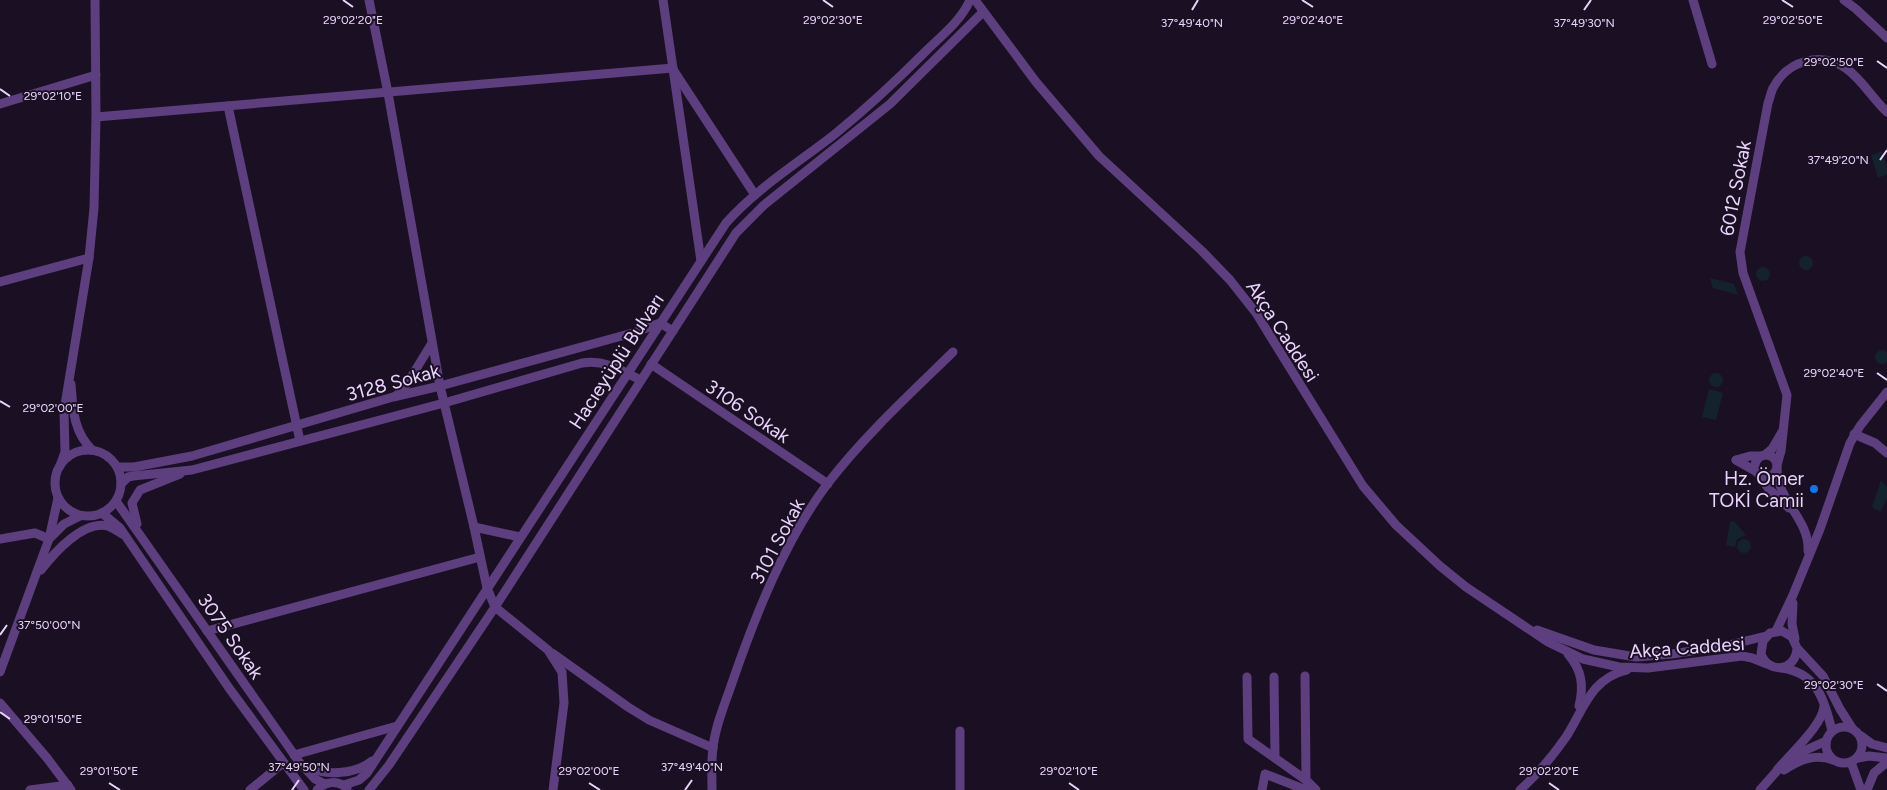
<svg xmlns="http://www.w3.org/2000/svg" width="1887" height="790" font-family="Figtree,sans-serif">
<rect width="100%" height="100%" fill="#1b1023"/>
<g fill="#13222c">
<path d="M1882 151 1887 167V174L1878 178 1871 155Z"/>
<circle cx="1806" cy="263" r="7"/>
<circle cx="1763" cy="274" r="7"/>
<path d="M1710 278 1734 284 1738 295 1713 288Z"/>
<circle cx="1882" cy="357" r="7"/>
<circle cx="1716" cy="380" r="7"/>
<path d="M1709 389 1723 393 1716 420 1702 417Z"/>
<path d="M1881 480 1887 487V499L1880 512 1872 507Z"/>
<path d="M1734 521 1746 535 1737 539 1735 547 1726 545 1730 522Z"/>
<circle cx="1744" cy="546" r="7"/>
</g>
<g fill="none" stroke-linecap="round" stroke-linejoin="round">
<g stroke="#5d3e7f" stroke-width="9">
<path d="M369 0 388 93 440 386 474 527 487 588 495 607 548 650 562 672 564 703 553 790"/>
<path d="M663 0 701 261"/>
<path d="M975 0 1036 82 1099 156 1202 251 1230 280 1256 313 1363 486 1396 525 1440 566 1466 587 1548 642 1583 659 1619 667 1648 668 1742 656 1752 658 1767 664"/>
<path d="M1693 0 1712 64"/>
<path d="M1844 0 1856 9 1887 38"/>
<path d="M674 71 755 195"/>
<path d="M0 104 96 75"/>
<path d="M228 106 300 441"/>
<path d="M96 117 673 68"/>
<path d="M0 282 89 258"/>
<path d="M651 364 828 484"/>
<path d="M71 384C73 409 73 431 92 450"/>
<path d="M396 396 405 387 432 343"/>
<path d="M1854 434 1875 443 1887 453"/>
<circle cx="88" cy="483" r="33"/>
<path d="M1765 455 1772 449 1782 432"/>
<circle cx="1766" cy="466" r="11"/>
<path d="M1736 460 1757 472 1768 488 1789 508"/>
<path d="M1736 460 1750 456H1761"/>
<path d="M1777 465 1781 451 1787 395 1743 273 1740 252 1768 103C1770 98 1771 92 1773 88 1788 60 1821 51 1847 69 1862 80 1873 99 1887 112"/>
<path d="M60 466 65 452 64 411 89 258 94 208 96 117 95 0"/>
<path d="M118 467H134L192 456 393 397 440 386 636 332 660 323 673 331"/>
<path d="M1777 468C1777 502 1810 519 1808 551"/>
<path d="M121 484 128 477 133 476 192 470 444 403 582 363C604 359 621 370 640 380"/>
<path d="M116 501 300 763 315 779 325 784"/>
<path d="M102 513 120 528 229 688 304 790"/>
<path d="M137 524 132 503 140 490 180 474"/>
<path d="M474 527 520 537"/>
<path d="M51 537 64 524 80 516"/>
<path d="M0 539 35 533 49 539"/>
<path d="M41 570C54 553 83 520 108 526 113 528 118 531 122 534"/>
<path d="M1793 603 1792 624 1795 639"/>
<path d="M1537 630 1594 650 1636 657 1672 654 1725 646 1766 636"/>
<path d="M207 631 480 557"/>
<path d="M1776 631 1793 595 1820 529 1850 443 1860 426 1887 392"/>
<path d="M1797 648C1796 671 1769 675 1761 654L1763 641 1770 633 1782 631 1792 637 1797 648 1823 676 1840 709 1852 728"/>
<path d="M552 653 628 707 649 720 713 748"/>
<path d="M1568 654C1582 670 1584 686 1579 706"/>
<path d="M1781 668C1817 672 1825 701 1832 731"/>
<path d="M0 672 49 539 58 498"/>
<path d="M1305 676 1306 780 1316 790"/>
<path d="M1247 677 1248 739 1306 780"/>
<path d="M1274 677 1275 758"/>
<path d="M0 703 47 758 71 790"/>
<circle cx="1844" cy="745" r="18"/>
<path d="M960 731V790"/>
<path d="M1861 736 1872 744 1887 748"/>
<path d="M294 755 397 726"/>
<path d="M1858 758 1869 756 1887 758"/>
<path d="M1851 762 1861 790"/>
<path d="M304 766C324 776 355 775 372 761"/>
<path d="M1777 770C1790 754 1823 725 1824 706"/>
<path d="M1784 770C1799 760 1815 753 1833 760"/>
<path d="M344 785 359 780 367 773 726 223C757 188 798 163 835 134 867 108 896 81 925 52 941 36 961 21 970 0"/>
<path d="M30 790 68 785"/>
<path d="M250 790 283 763"/>
<path d="M317 790C325 781 338 780 347 788"/>
<path d="M369 790 389 765 495 607 736 233 764 205 890 104 983 12"/>
<path d="M712 790C712 776 711 762 713 748 715 726 725 704 732 683 755 616 785 540 828 483 865 435 910 394 953 352"/>
<path d="M1262 790 1265 774 1306 790"/>
<path d="M1520 790C1538 774 1552 757 1566 737 1584 709 1590 679 1627 670"/>
<path d="M1760 790 1783 764 1795 755 1826 741"/>
<path d="M1867 790 1874 773 1887 762"/>
</g>
</g>
<path fill="none" stroke="#ead4fc" stroke-width="2" d="M343 0 353 7M823 0 833 7M1302 0 1313 7M1782 0 1793 7M1192 10 1198 0M1584 10 1591 0M1877 61 1887 68M0 89 10 96M1880 160 1887 150M1877 373 1887 380M0 401 10 407M0 635 7 625M1877 684 1887 691M0 712 10 719M109 783 120 790M589 783 600 790M1069 783 1079 790M1549 783 1559 790M292 790 299 780M685 790 692 780"/>
<circle fill="#0f75ed" stroke="#1b1023" stroke-width="2" cx="1814" cy="489" r="5"/>
<g text-anchor="middle" stroke-width="4" stroke-linejoin="round" paint-order="stroke">
<g font-size="19" fill="#ead4fc" stroke="#1b1023">
<text transform="translate(1735 188) rotate(-79)" y="7">6012 Sokak</text>
<text transform="translate(1283 331) rotate(57)" y="7">Akça Caddesi</text>
<text transform="translate(616 361) rotate(-57)" y="7">Hacıeyüplü Bulvarı</text>
<text transform="translate(393 382) rotate(-15)" y="7">3128 Sokak</text>
<text transform="translate(748 411) rotate(34)" y="7">3106 Sokak</text>
<text transform="translate(777 541) rotate(-62)" y="7">3101 Sokak</text>
<text transform="translate(231 636) rotate(55)" y="7">3075 Sokak</text>
<text transform="translate(1687 647) rotate(-4)" y="7">Akça Caddesi</text>
</g>
<g font-size="19" fill="#ead4fc" stroke="#1b1023" text-anchor="end">
<text x="1804" y="485">Hz. Ömer<tspan x="1804" dy="22">TOKİ Camii</tspan></text>
</g>
</g>
<g font-size="12" text-anchor="middle" fill="#ead4fc" stroke="#1b1023" stroke-width="4" stroke-linejoin="round" paint-order="stroke">
<text x="1793" y="24">29°02'50"E</text>
<text x="353" y="24">29°02'20"E</text>
<text x="833" y="24">29°02'30"E</text>
<text x="1313" y="24">29°02'40"E</text>
<text x="1192" y="27">37°49'40"N</text>
<text x="1584" y="27">37°49'30"N</text>
<text x="1834" y="66">29°02'50"E</text>
<text x="53" y="100">29°02'10"E</text>
<text x="1838" y="164">37°49'20"N</text>
<text x="1834" y="377">29°02'40"E</text>
<text x="53" y="412">29°02'00"E</text>
<text x="49" y="629">37°50'00"N</text>
<text x="1834" y="689">29°02'30"E</text>
<text x="53" y="723">29°01'50"E</text>
<text x="299" y="771">37°49'50"N</text>
<text x="692" y="771">37°49'40"N</text>
<text x="109" y="775">29°01'50"E</text>
<text x="589" y="775">29°02'00"E</text>
<text x="1069" y="775">29°02'10"E</text>
<text x="1549" y="775">29°02'20"E</text>
</g>
</svg>
